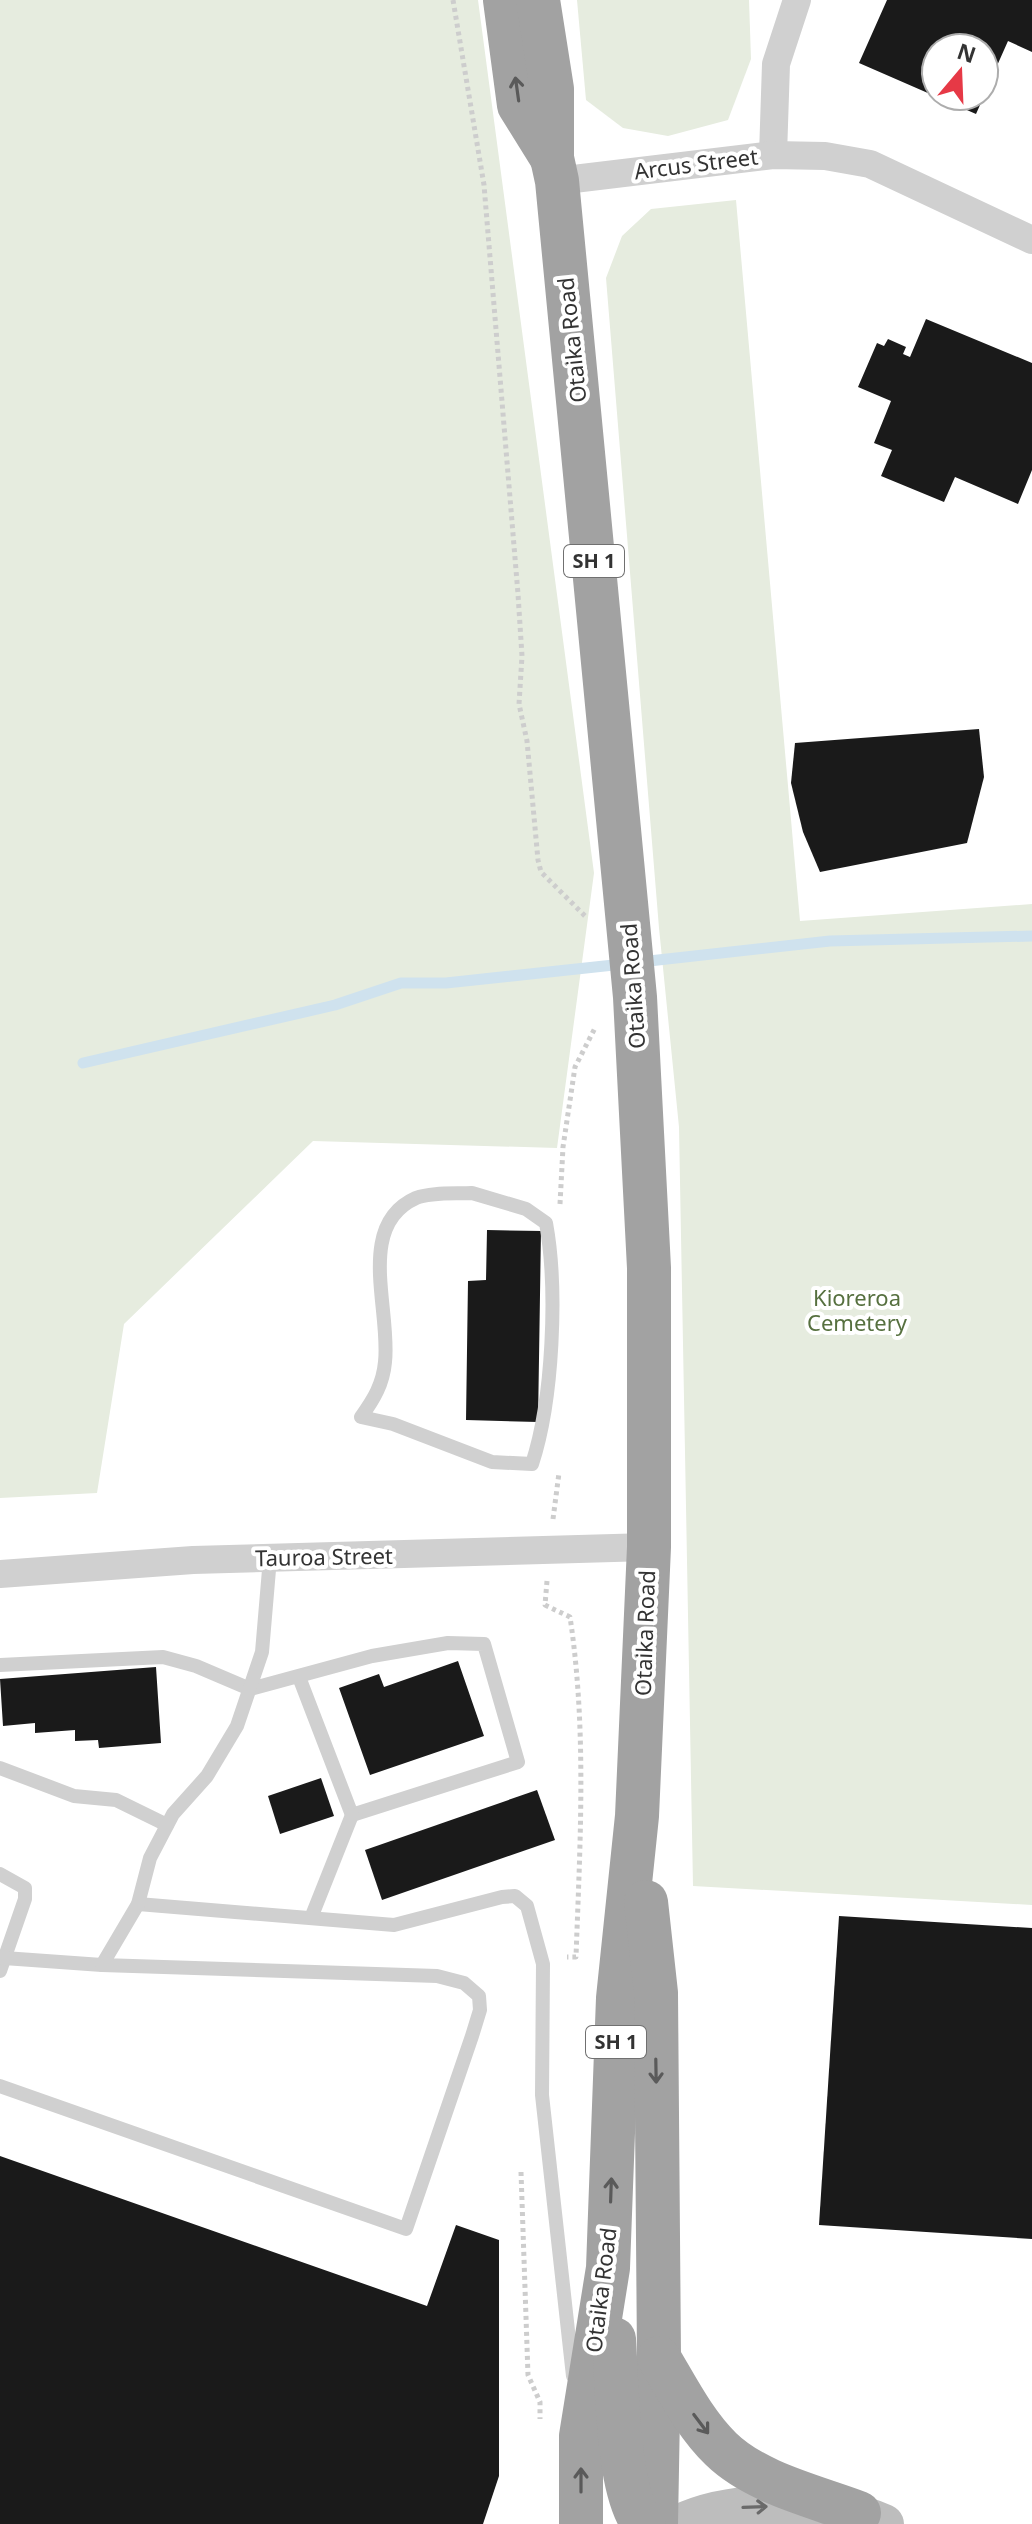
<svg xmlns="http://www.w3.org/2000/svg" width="1032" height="2524" font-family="'Noto Sans',sans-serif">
<rect width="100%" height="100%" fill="#fff"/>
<g fill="#e6ecdf">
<path d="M0 0H478L594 873 557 1148 313 1141 124 1324 97 1493 0 1498Z"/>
<path d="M577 0H749L751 59 728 120 668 136 623 128 586 100Z"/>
<path d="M736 200 800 921 1032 904V1905L693 1886 679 1127 659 928 606 278 622 236 651 209Z"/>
</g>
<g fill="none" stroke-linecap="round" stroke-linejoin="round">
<g stroke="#cfe2ee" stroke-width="11">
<path d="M640 962 830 941 1032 936"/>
<path d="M83 1063 335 1005 401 983H446L623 964"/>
</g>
</g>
<g fill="#1a1a1a">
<path d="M887 0H1032V52L1008 41 984 95V48H936V96H984L976 114 859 63Z"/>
<path d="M926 319 1032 363V470L1018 504 955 477 944 502 881 476 892 450 874 443 891 401 858 387 877 343 884 346 888 339 906 347 903 354 910 357Z"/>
<path d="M979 729 984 777 967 843 820 872 803 832 791 783 795 743Z"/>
<path d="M487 1230 541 1231 538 1422 466 1420 468 1281 486 1280Z"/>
<path d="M458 1661 484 1736 370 1775 339 1688 379 1674 384 1687Z"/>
<path d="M156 1667 161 1743 99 1748 98 1740 75 1741V1730L35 1733V1723L3 1726 0 1679Z"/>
<path d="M321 1778 334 1816 280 1834 268 1796Z"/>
<path d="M537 1790 555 1840 382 1900 365 1850Z"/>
<path d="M839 1916 1032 1928V2239L819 2225Z"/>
<path d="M0 2156 427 2306 456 2225 499 2240V2476L483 2524H0Z"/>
</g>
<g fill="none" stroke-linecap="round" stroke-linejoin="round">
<g stroke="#cdcdcd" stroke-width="5" stroke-dasharray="4 4" stroke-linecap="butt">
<path d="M453 0 484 185 518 594 522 656 519 704 527 741 538 860 541 872 585 916"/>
<path d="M560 1204 563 1147 575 1067 595 1028"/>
<path d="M553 1519 559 1473"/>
<path d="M547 1581 545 1605 570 1617C587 1729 580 1844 576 1957H567"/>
<path d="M521 2172 528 2375 540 2402V2419"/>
</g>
<g stroke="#d0d0d0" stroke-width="14">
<path d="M472 1193 526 1209 546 1223C558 1289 553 1400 532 1464L492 1462 393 1424 361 1417C374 1399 383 1384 385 1362 391 1310 355 1225 416 1198 431 1192 456 1194 472 1193Z"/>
<path d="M0 1665 163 1657 196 1666 250 1689 372 1656 448 1643 484 1644 518 1762 352 1815 299 1677"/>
<path d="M0 1768 74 1796 116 1800 167 1825"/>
<path d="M0 1874 25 1888V1899L0 1971"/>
<path d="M138 1904 394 1925 502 1897 515 1896 527 1906 543 1964 542 2095 573 2376"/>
<path d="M311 1918 352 1815"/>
<path d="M4 1958 102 1965"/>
<path d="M0 2086 406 2229 472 2036 480 2010 479 1996 464 1983 437 1976 102 1965 138 1904 150 1858 173 1814 207 1776 237 1726 262 1652 270 1558"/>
</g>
<g stroke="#d0d0d0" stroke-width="28">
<path d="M773 155 776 64 797 0"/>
<path d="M557 181 773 155 825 156 870 164 1032 240"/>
<path d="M0 1574 193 1560 649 1547"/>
</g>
<path stroke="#bdbdbd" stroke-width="40" d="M680 2524C734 2498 829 2500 884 2524"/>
<g stroke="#a2a2a2" stroke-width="44">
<path d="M505 0 519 105 552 158"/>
<path d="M538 0 552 89V158L557 181 635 997 649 1268V1547L637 1816 618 1998 608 2268 581 2436V2524"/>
<path d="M646 1902 656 1993 659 2358 656 2524"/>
<path d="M614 2339C617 2381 617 2496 644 2524"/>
<path d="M659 2358C677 2388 695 2424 721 2449 756 2483 814 2496 859 2513"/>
</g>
</g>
<defs><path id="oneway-shaft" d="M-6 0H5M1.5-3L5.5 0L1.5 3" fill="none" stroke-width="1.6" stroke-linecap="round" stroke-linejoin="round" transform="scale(2)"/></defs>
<g stroke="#5a5a5a">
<use href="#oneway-shaft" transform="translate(517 89) rotate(-98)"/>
<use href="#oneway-shaft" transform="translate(656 2071) rotate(89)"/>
<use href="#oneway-shaft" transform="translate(611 2190) rotate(-88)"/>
<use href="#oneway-shaft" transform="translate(701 2424) rotate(53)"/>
<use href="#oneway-shaft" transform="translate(581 2480) rotate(-90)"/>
</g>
<use stroke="#6a6a6a" href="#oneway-shaft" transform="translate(755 2507) rotate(-2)"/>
<g text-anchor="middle" stroke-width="8" stroke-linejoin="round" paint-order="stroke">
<g fill="#fff" stroke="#707070" stroke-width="2">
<rect x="564" y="545" width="60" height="32" rx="6"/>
<rect x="586" y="2026" width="60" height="32" rx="6"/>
</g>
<g font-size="20" font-weight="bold" fill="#333">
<text x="594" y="568">SH 1</text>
<text x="616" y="2049">SH 1</text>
</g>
<g font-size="22" fill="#333" stroke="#fff">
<text transform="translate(696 164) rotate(-7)" y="8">Arcus Street</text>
<text transform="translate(572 340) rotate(-96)" y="8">Otaika Road</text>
<text transform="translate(633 986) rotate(-94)" y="8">Otaika Road</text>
<text transform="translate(324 1557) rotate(-1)" y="8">Tauroa Street</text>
<text transform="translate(645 1633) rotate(-88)" y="8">Otaika Road</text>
<text transform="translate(601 2290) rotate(-83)" y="8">Otaika Road</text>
</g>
<g font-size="22" fill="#56703f" stroke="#fff">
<text x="857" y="1306">Kioreroa<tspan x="857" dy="25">Cemetery</tspan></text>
</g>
</g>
<g transform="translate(960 72) rotate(19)"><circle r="38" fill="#ffffff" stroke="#adadad" stroke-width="2"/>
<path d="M0-6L14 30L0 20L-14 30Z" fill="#e63946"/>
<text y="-12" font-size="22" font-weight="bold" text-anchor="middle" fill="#333333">N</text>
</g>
</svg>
